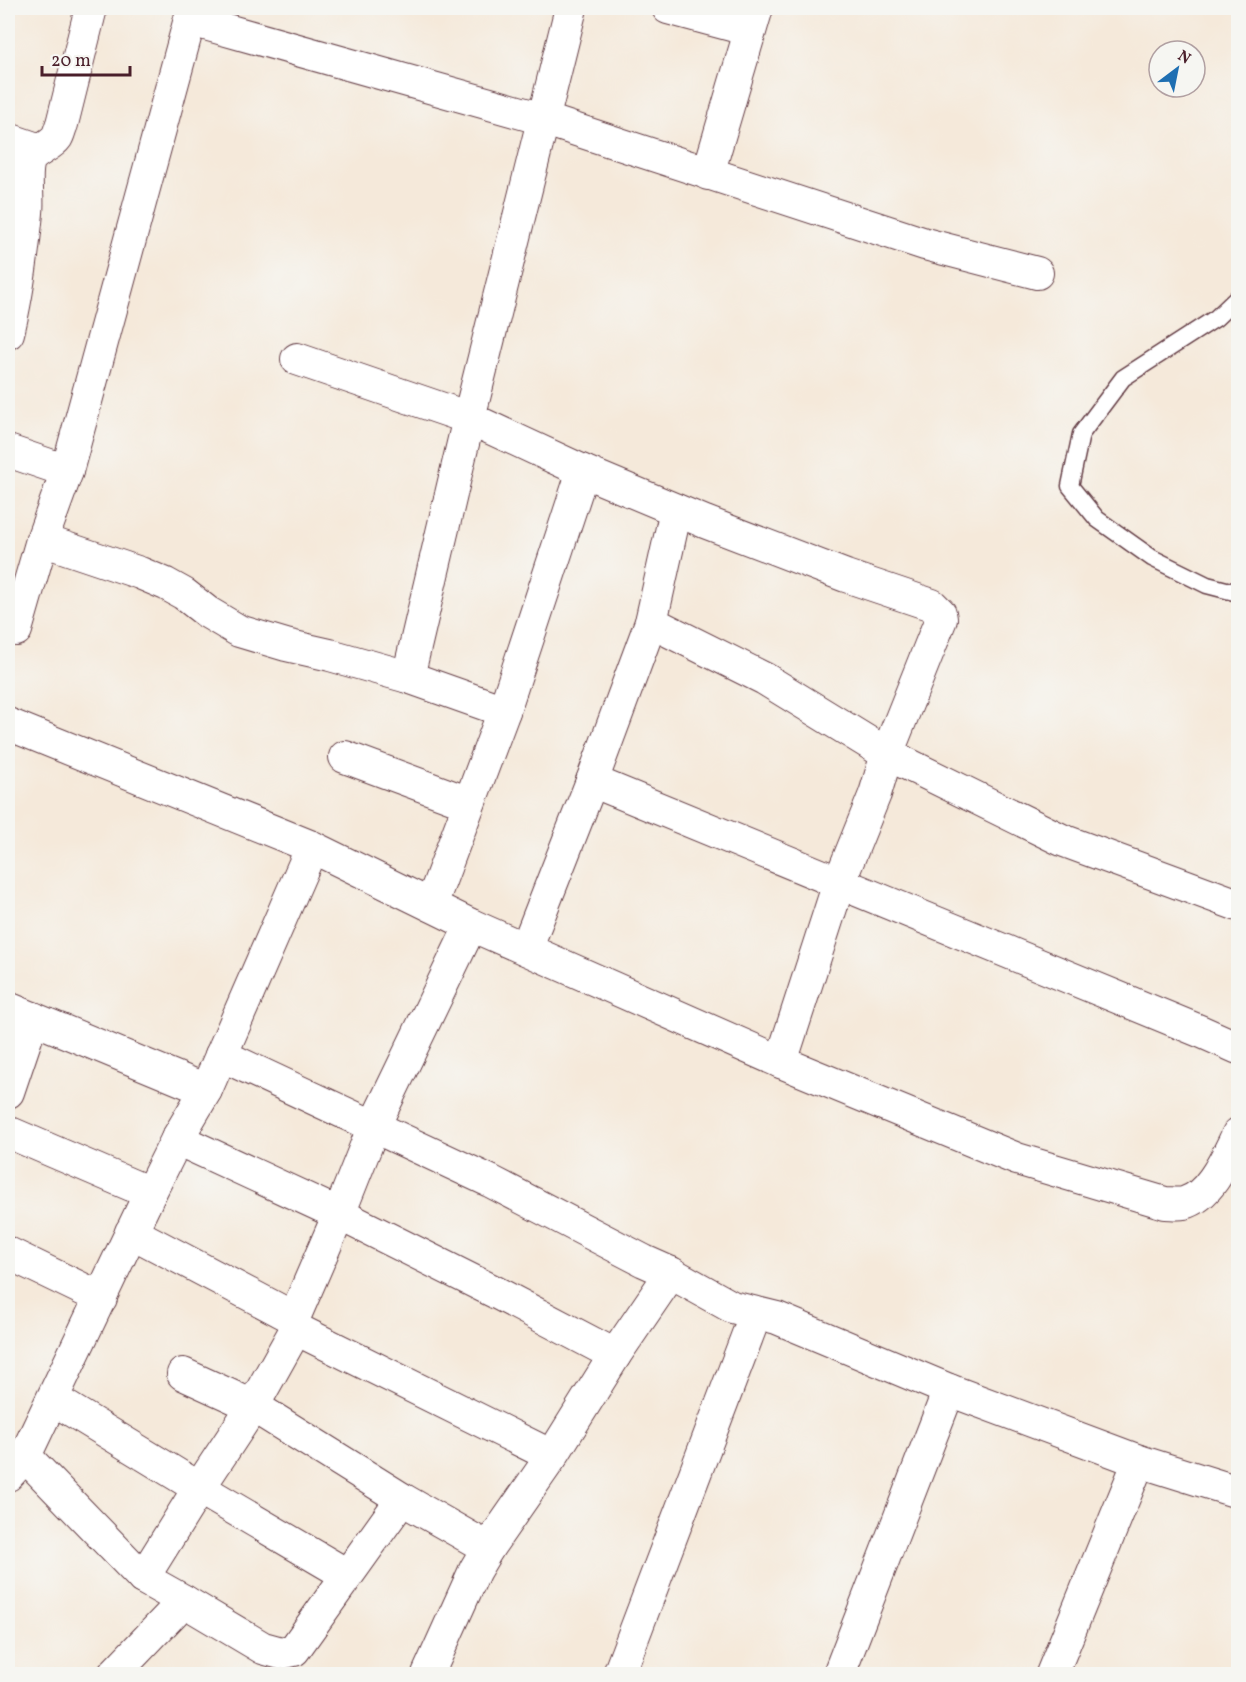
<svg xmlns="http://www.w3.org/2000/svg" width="1246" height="1682" font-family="Vollkorn,serif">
<rect width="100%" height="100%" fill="#f6f6f2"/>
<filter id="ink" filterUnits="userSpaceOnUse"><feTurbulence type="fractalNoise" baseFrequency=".0167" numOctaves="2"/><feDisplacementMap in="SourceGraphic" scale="12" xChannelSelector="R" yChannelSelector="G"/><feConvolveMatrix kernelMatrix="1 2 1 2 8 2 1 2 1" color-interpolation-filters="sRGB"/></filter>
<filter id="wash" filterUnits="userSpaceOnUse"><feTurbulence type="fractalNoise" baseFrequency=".008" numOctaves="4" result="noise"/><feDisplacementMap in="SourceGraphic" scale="24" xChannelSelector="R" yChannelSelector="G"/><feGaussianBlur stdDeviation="1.35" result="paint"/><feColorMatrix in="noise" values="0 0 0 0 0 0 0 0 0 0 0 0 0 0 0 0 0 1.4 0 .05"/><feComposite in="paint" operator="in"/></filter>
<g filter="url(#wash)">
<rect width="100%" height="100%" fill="#f5e9da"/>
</g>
<g filter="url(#ink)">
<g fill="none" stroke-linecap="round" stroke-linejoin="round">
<g stroke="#643d45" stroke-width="19">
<path id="lane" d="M1238 297 1216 318 1123 378 1081 434 1070 486 1097 519 1152 558 1207 585 1238 593"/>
</g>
<g stroke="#643d45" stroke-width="34">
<g id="street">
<path d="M668 8 750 30"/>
<path d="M191 20 543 119 925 244 1037 273"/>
<path d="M8 139 40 150"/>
<path d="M708 174 757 8"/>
<path d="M8 333C18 294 23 253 27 213 29 198 24 174 29 161 34 150 50 147 57 137 59 134 60 128 62 124L91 8"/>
<path d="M297 359 469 418 583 471 705 522 846 576 932 605 940 613 941 619 887 754 875 794 839 883 781 1062"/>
<path d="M8 451 67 471"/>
<path d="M42 540 140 573 166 584 184 594 207 612 239 631 286 645 330 655 408 677 504 711"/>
<path d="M651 622 765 679 887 754 1062 840 1238 905"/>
<path d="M16 630 42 540 67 471 193 8"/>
<path d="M408 677 469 418 571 8"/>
<path d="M8 724 312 847 471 925 781 1062 1017 1159 1165 1203C1171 1203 1178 1204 1184 1203 1211 1196 1227 1156 1238 1134"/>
<path d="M345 757 469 803"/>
<path d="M592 781 1202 1032 1238 1048"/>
<path d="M431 905 504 711 583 471"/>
<path d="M526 949 592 781 651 622 676 510"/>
<path d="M8 1008 206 1090"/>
<path d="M221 1055 490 1181 644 1261 671 1273 732 1307 777 1318 949 1390 1139 1461 1238 1492"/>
<path d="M8 1092 33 1018"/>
<path d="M8 1132 150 1193"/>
<path d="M177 1139 339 1214 495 1292 615 1355"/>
<path d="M131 1232 294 1318"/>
<path d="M8 1253 101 1298"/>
<path d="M296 1329 552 1456"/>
<path d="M183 1374 253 1406 402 1499 488 1548"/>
<path d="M53 1399 199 1488 347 1575"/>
<path d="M25 1456 143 1578 184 1601 114 1674"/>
<path d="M8 1475 25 1456 150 1193 177 1139 206 1090 312 847"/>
<path d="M143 1578 199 1488 253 1406 296 1329 294 1318 339 1214 374 1126 471 925"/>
<path d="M184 1601 263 1648 281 1653 294 1650 402 1499"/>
<path d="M428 1674 475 1570 488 1548 552 1456 615 1355 671 1273"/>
<path d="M619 1674 756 1313"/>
<path d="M839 1674 949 1390"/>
<path d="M1052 1674 1139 1461"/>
</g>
</g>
<use href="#lane" stroke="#fff" stroke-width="16"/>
<use href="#street" stroke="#fff" stroke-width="32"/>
</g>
</g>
<rect width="1246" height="1682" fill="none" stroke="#f6f6f2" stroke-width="30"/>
<g transform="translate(1177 69) rotate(32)"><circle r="28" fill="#f6f6f2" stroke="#b1a0a2" stroke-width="1.5"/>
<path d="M0-4.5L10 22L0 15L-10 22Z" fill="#1f6fb2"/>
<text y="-9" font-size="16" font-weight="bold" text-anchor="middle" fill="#4a1f2b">N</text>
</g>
<path d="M42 66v9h88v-9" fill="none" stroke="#4a1f2b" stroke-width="3"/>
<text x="51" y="66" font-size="18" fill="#4a1f2b" stroke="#f6f6f2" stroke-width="4.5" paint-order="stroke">20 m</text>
</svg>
